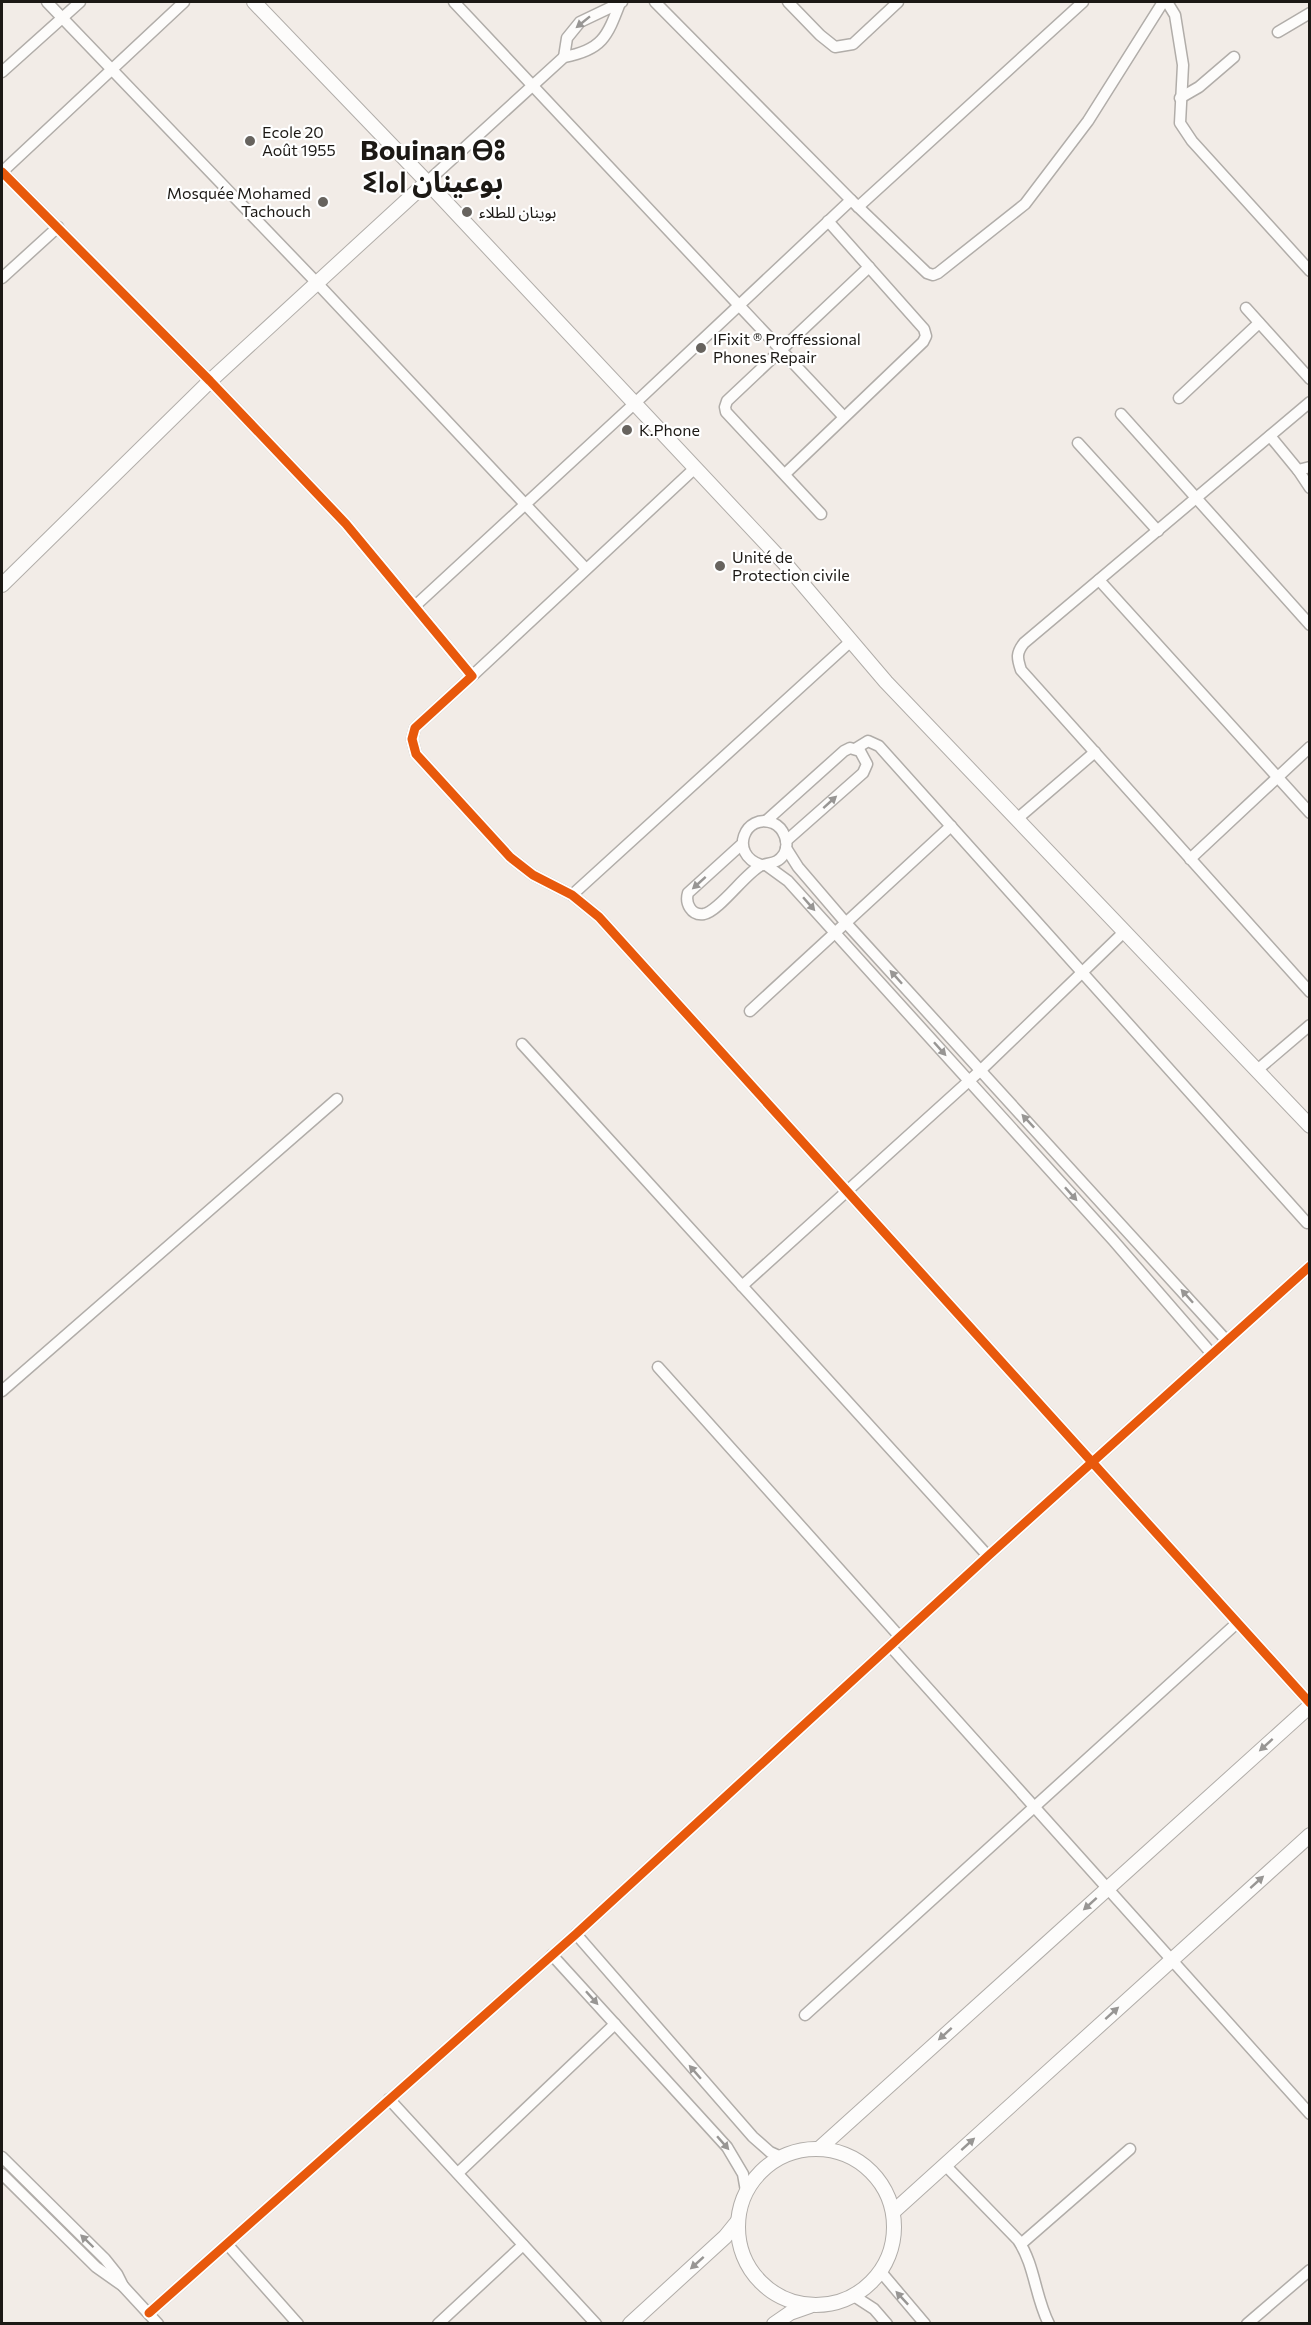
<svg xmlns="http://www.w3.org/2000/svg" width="1311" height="2325" font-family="Commissioner,'Noto Sans Arabic','Noto Sans Tifinagh',sans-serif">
<rect width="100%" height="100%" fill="#f2ece7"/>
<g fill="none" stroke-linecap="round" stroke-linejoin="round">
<g stroke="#b1ada9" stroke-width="13">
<g id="minor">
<path d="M47 2 317 283 586 569"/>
<path d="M454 2 843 416"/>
<path d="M788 2 820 35 835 47 853 44 898 2"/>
<path d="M1167 2 1175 15 1183 65 1180 123 1192 141 1310 271"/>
<path d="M1278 32 1310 13"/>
<path d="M564 57 567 38 580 22 622 2"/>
<path d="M2 72 80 2"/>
<path d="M1180 98 1199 87 1234 57"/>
<path d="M2 172 210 381 346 524 472 676 415 728 412 739 416 754 510 857 533 875 572 895 599 917 1310 1703"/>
<path d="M2 172 184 2"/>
<path d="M427 182 564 57C602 50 607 37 620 3"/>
<path d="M851 200 927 273 933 275 938 273 1025 204 1088 121 1163 2"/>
<path d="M858 207 1083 2"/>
<path d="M2 278 58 227"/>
<path d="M1246 308 1310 379"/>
<path d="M1179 398 1259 323"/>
<path d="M1310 402 1024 643C1016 653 1017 658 1021 670L1310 992"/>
<path d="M1121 414 1310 625"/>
<path d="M1270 436 1298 470 1310 467"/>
<path d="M1078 443 1158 531"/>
<path d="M1298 470 1310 488"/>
<path d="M785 474 923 342 926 336 924 329 828 221"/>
<path d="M821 514 726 412 725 407 727 401 869 267"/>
<path d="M1099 580 1310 813"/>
<path d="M415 606 634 404 851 200 655 2"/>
<path d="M472 676 694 469"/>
<path d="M855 749 868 741 879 746 1307 1223"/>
<path d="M1017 819 1095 752"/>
<path d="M766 821 844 751 850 748 860 751 867 764 863 773 786 841"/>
<path d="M742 844 688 893C685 903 691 916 704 914 719 911 745 874 760 866 769 862 777 865 784 854 790 843 784 828 773 823 745 812 728 854 761 865"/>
<path d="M786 848 798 867 846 923 1226 1340"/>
<path d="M1190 859 1310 747"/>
<path d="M766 865 788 881 1113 1240 1211 1353"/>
<path d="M572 895 851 641"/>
<path d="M750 1011 951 826"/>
<path d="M522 1044 988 1556"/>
<path d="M1256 1071 1310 1025"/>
<path d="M742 1286 981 1070 1124 932"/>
<path d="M658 1367 900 1637"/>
<path d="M2 1391 337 1099"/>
<path d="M890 1646 1310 2114"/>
<path d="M576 1934 753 2137 770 2152 781 2157"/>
<path d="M552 1955 727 2147 743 2174 746 2191"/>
<path d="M805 2015 1237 1623"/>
<path d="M389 2099 596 2324"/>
<path d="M2 2157 105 2259 117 2274 123 2286"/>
<path d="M945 2165 1018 2240C1035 2265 1035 2297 1049 2324"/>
<path d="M458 2173 615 2024"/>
<path d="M2 2174 96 2267 123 2286 158 2324"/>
<path d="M227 2244 298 2324"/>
<path d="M1021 2244 1130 2149"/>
<path d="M881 2272 925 2324"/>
<path d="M854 2296 874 2309 887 2324"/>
<path d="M149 2313 576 1934 988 1556 1310 1266"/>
<path d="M438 2324 523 2245"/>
<path d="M1247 2324 1310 2270"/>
</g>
</g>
<g stroke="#b1ada9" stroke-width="16">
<g id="major">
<path d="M254 2 427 182 789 568 886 682 1310 1126"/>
<path d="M2 585 210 381 427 182"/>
<path d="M821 2147 1310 1706"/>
<circle cx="816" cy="2227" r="78"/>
<path d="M893 2212 1310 1835"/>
<path d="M630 2324 725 2237 738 2221"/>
<path d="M774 2324 790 2313 810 2306"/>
</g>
</g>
<use href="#minor" stroke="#fdfcfb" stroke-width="10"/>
<use href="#major" stroke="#fdfcfb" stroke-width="14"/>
<g stroke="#fff" stroke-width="13">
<g id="cycleway">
<path d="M2 172 210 381 346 524 472 676 415 728 412 739 416 754 510 857 533 875 572 895 599 917 1310 1703"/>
<path d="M149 2313 576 1934 988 1556 1310 1266"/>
</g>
</g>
<use href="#cycleway" stroke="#e8590c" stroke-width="9"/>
</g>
<defs><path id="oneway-solid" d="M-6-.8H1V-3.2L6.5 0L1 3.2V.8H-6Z" transform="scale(1.5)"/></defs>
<g fill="#989694">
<use href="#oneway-solid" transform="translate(583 22) rotate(141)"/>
<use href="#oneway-solid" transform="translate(830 802) rotate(-42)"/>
<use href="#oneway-solid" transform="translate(699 883) rotate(138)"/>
<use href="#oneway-solid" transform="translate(809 904) rotate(49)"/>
<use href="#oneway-solid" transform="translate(896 977) rotate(-132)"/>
<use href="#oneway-solid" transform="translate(940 1049) rotate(48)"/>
<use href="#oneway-solid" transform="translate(1028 1121) rotate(-133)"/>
<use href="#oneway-solid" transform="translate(1071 1194) rotate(48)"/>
<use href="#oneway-solid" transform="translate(1187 1296) rotate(-132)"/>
<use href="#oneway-solid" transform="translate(1266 1745) rotate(138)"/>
<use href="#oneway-solid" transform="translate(1257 1882) rotate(-42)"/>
<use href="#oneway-solid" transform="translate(1090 1904) rotate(138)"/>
<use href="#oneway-solid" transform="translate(592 1998) rotate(48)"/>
<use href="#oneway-solid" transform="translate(1112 2013) rotate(-42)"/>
<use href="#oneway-solid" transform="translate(945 2034) rotate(138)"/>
<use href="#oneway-solid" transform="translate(695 2072) rotate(-131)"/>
<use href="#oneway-solid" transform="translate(723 2143) rotate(49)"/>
<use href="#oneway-solid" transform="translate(968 2144) rotate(-42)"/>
<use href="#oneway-solid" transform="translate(87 2241) rotate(-136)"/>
<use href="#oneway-solid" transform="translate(697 2263) rotate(138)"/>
<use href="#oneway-solid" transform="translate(902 2298) rotate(-133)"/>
</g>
<g fill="#67635e" stroke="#fff" stroke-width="2">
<circle cx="250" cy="141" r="6"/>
<circle cx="323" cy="202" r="6"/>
<circle cx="467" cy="212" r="6"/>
<circle cx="701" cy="348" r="6"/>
<circle cx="627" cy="430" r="6"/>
<circle cx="720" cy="566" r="6"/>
</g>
<g text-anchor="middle" stroke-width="4.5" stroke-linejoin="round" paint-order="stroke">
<g font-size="16" fill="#1c1915" stroke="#fff" text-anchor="start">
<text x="262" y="138">Ecole 20<tspan x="262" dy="18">Août 1955</tspan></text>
<text x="311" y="199" text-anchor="end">Mosquée Mohamed<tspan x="311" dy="18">Tachouch</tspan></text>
<text x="479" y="218">بوينان للطلاء</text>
<text x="713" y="345">IFixit ® Proffessional<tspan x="713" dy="18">Phones Repair</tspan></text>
<text x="639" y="436">K.Phone</text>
<text x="732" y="563">Unité de<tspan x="732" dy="18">Protection civile</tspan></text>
</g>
<g font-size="28" font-weight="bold" fill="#1c1915" stroke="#fff">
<text x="433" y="160">Bouinan ⴱⵓ<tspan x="433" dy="32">ⵉⵏⴰⵏ بوعينان</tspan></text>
</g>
</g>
<rect width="1311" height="2325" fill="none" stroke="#1c1915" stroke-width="6"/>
</svg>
